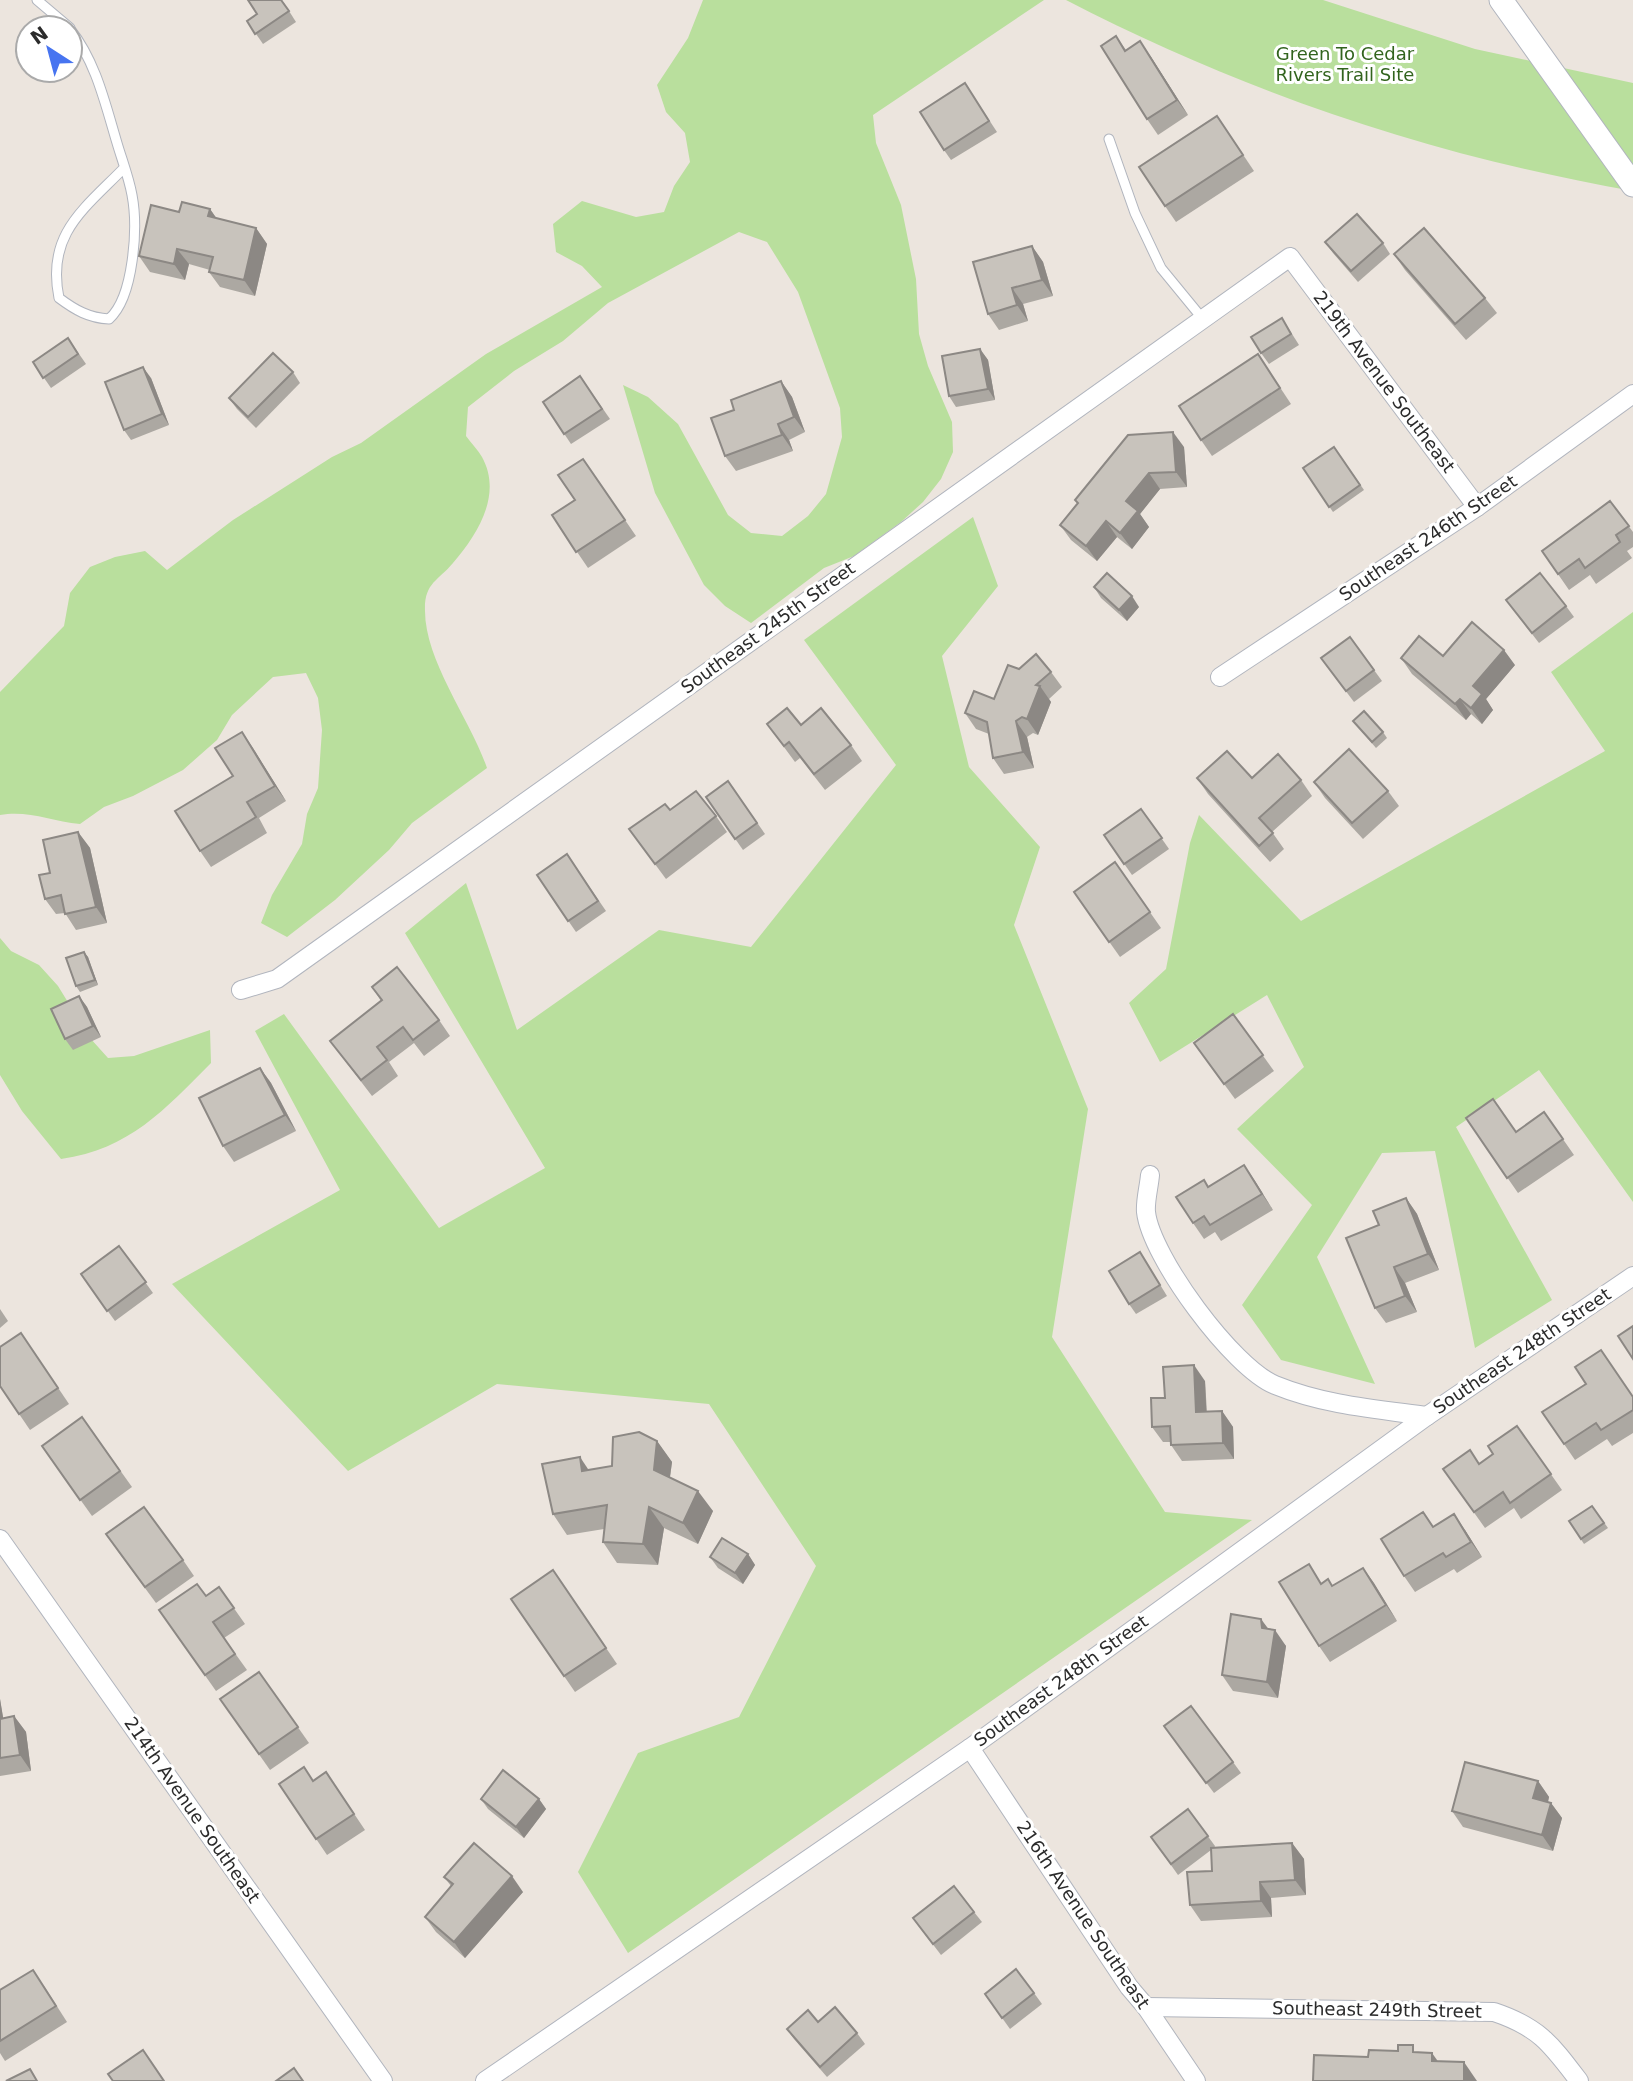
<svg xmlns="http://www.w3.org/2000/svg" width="1633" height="2081" font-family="'DejaVu Sans',sans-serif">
<rect width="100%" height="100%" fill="#ece5de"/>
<g fill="#b9df9d">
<path d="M703 0H1044L873 115 876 143 901 205 916 279 919 334 928 366 952 422 953 452 941 479 923 502 901 522 854 556 824 568 751 623 725 606 704 585 655 493 623 385 648 397 678 424 728 515 751 533 782 536 808 516 826 494 842 437 840 408 798 292 767 242 739 232 608 303 563 341 514 371 468 407 466 436C471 443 478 450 482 457 503 495 477 535 453 563 438 581 424 583 425 611 425 661 471 721 487 768L412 823 389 850 335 900 287 937 261 923 272 895 302 844 307 814 318 788 322 730 318 698 306 673 273 677 232 715 217 740 183 770 133 796 104 807 80 824C51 821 28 810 0 815V692L64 626 70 593 90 567 115 557 145 551 167 570 233 520 332 457 361 443 486 354 602 287 582 266 556 252 553 224 582 201 636 217 664 212 674 186 690 162 685 133 666 112 657 85 688 38Z"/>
<path d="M1066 0H1323L1475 49 1633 83V191C1433 156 1246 93 1066 0Z"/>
<path d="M973 517 998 586 942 656 969 767 1040 847 1014 925 1088 1109 1052 1337 1165 1512 1252 1520 628 1953 578 1872 638 1753 739 1717 816 1566 709 1404 497 1384 348 1471 172 1284 340 1190 255 1031 284 1014 439 1228 545 1168 405 933 466 883 517 1030 659 930 751 947 896 765 804 640Z"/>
<path d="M1633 612V1202L1539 1070 1456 1127 1552 1300 1475 1348 1435 1151 1382 1153 1317 1257 1375 1384 1281 1360 1242 1305 1312 1205 1237 1129 1304 1067 1267 995 1160 1062 1129 1003 1166 969 1190 843 1199 815 1301 921 1605 751 1551 672Z"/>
<path d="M0 938 11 951 39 965 58 986 90 1038 108 1058 134 1056 210 1030 211 1063C164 1110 130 1149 61 1159L22 1111 0 1075Z"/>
</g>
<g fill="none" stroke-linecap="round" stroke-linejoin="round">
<g stroke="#b1b5be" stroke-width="11">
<g id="service">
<path d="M37 0 70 28"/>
<path d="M70 29C96 62 105 103 117 143 122 160 129 178 132 195 138 227 134 297 109 319 89 318 75 310 59 298 46 234 84 209 124 168"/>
<path d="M1109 139 1135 213 1161 268 1202 318"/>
</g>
</g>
<g stroke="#b1b5be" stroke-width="20">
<g id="minor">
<path d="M1220 677 1477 507 1633 394"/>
<path d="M241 990 277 979 1290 257 1477 507"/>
<path d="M1150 1175C1149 1187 1145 1201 1146 1212 1151 1257 1233 1368 1275 1385 1324 1405 1375 1409 1427 1416"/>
<path d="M0 1539 383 2081"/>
<path d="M970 1748 1129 1987 1146 2007 1196 2081"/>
<path d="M1146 2007 1494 2012C1539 2027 1551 2044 1579 2081"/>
<path d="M485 2081 970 1748 1427 1416 1633 1276"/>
</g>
</g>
<g stroke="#b1b5be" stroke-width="25">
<path id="tertiary" d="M1501 0 1633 185"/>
</g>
<use href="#service" stroke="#fff" stroke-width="9"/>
<use href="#minor" stroke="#fff" stroke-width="18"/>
<use href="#tertiary" stroke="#fff" stroke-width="23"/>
</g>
<g fill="#aca8a2">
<path d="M282 0 296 22 263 44 247 21Z"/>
<path d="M1116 36 1126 50 1151 57 1188 115 1158 135 1147 119Z"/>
<path d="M972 94 997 132 951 160 944 150Z"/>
<path d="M1217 116 1254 171 1176 222 1165 206Z"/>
<path d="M210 209 217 219 256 228 267 244 255 296 220 287 209 272 210 270 189 264 185 280 150 272 139 256 179 212Z"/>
<path d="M1325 242 1383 243 1390 254 1358 282 1333 253Z"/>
<path d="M1032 246 1043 262 1053 296 1023 304 1028 321 999 330 988 314Z"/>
<path d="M1394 254 1485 298 1497 313 1466 340 1405 270Z"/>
<path d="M1282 318 1299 345 1269 364 1261 353Z"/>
<path d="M68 338 86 364 51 388 33 362Z"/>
<path d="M980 349 988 360 995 400 956 407 949 396Z"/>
<path d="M1258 354 1291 404 1212 456 1201 440Z"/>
<path d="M293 372 300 383 256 428 237 409 229 398Z"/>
<path d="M580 376 610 419 571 444 543 402Z"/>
<path d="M151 378 169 425 131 440 124 430Z"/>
<path d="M781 381 792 397 805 432 789 440 793 451 736 471 725 456 734 410Z"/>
<path d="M1184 447 1187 487 1160 489 1140 514 1149 527 1132 549 1117 537 1097 561 1071 540 1060 525 1078 504 1075 500Z"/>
<path d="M1334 447 1364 490 1333 512 1303 468Z"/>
<path d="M583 459 636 536 588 568 552 515 575 500Z"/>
<path d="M1610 501 1633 532V547L1627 551 1632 558 1596 584 1590 575 1569 590 1542 551Z"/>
<path d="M1094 587 1139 607 1127 621 1101 598Z"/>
<path d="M1506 600 1566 606 1574 617 1539 643Z"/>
<path d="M1350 637 1382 681 1354 702 1321 658Z"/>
<path d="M1443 656 1515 665 1486 699 1493 710 1482 724 1471 714 1466 720 1412 674 1401 658Z"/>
<path d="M1019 669 1051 672 1062 687 1049 699 1051 702 1038 735 1033 733 1027 737 1034 768 1004 774 993 758 989 734 976 729 965 713 994 699Z"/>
<path d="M1353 721 1383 732 1387 738 1376 748Z"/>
<path d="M767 724 801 725 851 745 862 761 825 790 800 758 795 762Z"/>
<path d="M242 732 286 801 259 818 267 833 211 867 200 851 233 776Z"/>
<path d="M1197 778H1252L1301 780 1312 796 1272 832 1284 849 1270 862 1208 794Z"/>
<path d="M728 781 765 834 743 850 706 797Z"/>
<path d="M1314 782 1388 791 1399 806 1363 839 1325 798Z"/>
<path d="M1141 809 1169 849 1132 875 1104 835Z"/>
<path d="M670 810 716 816 727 832 666 879 629 829Z"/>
<path d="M78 832 90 848 107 923 76 930 65 913 56 914 45 899 50 873Z"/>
<path d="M567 854 606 911 576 932 537 875Z"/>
<path d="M1115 862 1161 928 1120 957 1074 892Z"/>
<path d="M84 952 88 957 98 985 80 992 76 986Z"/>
<path d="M372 987 439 1020 450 1036 424 1056 414 1043 389 1062 398 1076 372 1096 330 1041 381 1001Z"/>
<path d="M79 996 87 1007 101 1037 73 1050 65 1039Z"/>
<path d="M1233 1014 1274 1071 1235 1099 1194 1043Z"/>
<path d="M260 1068 271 1083 296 1131 234 1162 223 1146Z"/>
<path d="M1544 1112 1574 1155 1518 1193 1466 1118 1516 1132Z"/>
<path d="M1244 1165 1273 1210 1221 1241 1215 1232 1204 1239 1193 1223 1208 1187Z"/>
<path d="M1406 1198 1417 1214 1439 1270 1405 1283 1417 1312 1386 1323 1375 1308Z"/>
<path d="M119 1246 153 1293 115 1321 81 1274Z"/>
<path d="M1140 1252 1167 1296 1136 1314 1129 1304Z"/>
<path d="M0 1309 8 1321 0 1328Z"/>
<path d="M21 1333 69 1404 30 1430 0 1386Z"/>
<path d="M1205 1381 1207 1412 1222 1411 1233 1427 1234 1459 1182 1461 1171 1445V1442H1163L1152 1427 1165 1398Z"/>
<path d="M1633 1396V1433L1612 1446 1607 1439 1575 1460 1542 1412Z"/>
<path d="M82 1417 132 1487 92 1516 42 1446Z"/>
<path d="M1517 1426 1562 1490 1521 1519 1514 1508 1485 1528 1443 1469 1479 1464 1493 1454Z"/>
<path d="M657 1441 672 1462 670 1477 713 1511 698 1544 664 1528 658 1565 617 1563 603 1542 604 1529 567 1535 553 1514 589 1470 612 1466Z"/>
<path d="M1592 1506 1608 1528 1584 1544 1569 1521Z"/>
<path d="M1423 1512 1433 1527 1465 1530 1482 1557 1457 1573 1454 1569 1415 1592 1404 1576Z"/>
<path d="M117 1550 183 1560 194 1576 156 1603Z"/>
<path d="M748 1554 755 1565 743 1584 718 1568 710 1557Z"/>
<path d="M1363 1568 1397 1621 1330 1662 1319 1646 1322 1583 1333 1586Z"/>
<path d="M553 1570 617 1664 575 1692 511 1599Z"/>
<path d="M219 1587 245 1624 224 1638 247 1670 216 1691 159 1610 206 1596Z"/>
<path d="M1268 1629 1286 1646 1278 1698 1233 1691 1222 1675Z"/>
<path d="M259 1672 309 1743 270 1770 220 1699Z"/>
<path d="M0 1699 3 1718 14 1716 26 1732 31 1771 0 1776Z"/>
<path d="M1164 1726 1233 1762 1241 1773 1214 1793Z"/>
<path d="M326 1772 365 1830 327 1855 279 1784 314 1780Z"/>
<path d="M1538 1781 1549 1797 1548 1802 1551 1803 1562 1818 1553 1851 1463 1827 1452 1811Z"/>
<path d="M481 1799H539L546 1809 524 1838 488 1809Z"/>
<path d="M1188 1809 1215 1846 1214 1848 1292 1843 1304 1859 1306 1895 1271 1898 1272 1917 1201 1921 1190 1905 1212 1871 1211 1850 1178 1875 1151 1837Z"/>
<path d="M444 1877 523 1892 465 1958 436 1932 425 1917 451 1886Z"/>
<path d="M974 1912 982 1922 941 1955 913 1918Z"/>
<path d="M44 1986 67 2022 5 2061 0 2053V1990Z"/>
<path d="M1034 1993 1042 2004 1010 2029 985 1994Z"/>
<path d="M787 2029 857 2033 865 2044 827 2077 794 2039Z"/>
</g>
<g fill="#8c8884">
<path d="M1140 41 1151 57 1188 115 1177 100Z"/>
<path d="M210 209 221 225 208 216Z"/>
<path d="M256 228 267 244 255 296 244 280Z"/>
<path d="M1032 246 1043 262 1053 296 1042 280Z"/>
<path d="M177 249 189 264 185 280 174 264Z"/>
<path d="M1012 288 1023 304 1028 321 1017 305Z"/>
<path d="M980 349 988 360 995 400 988 389Z"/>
<path d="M143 367 151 378 169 425 162 414Z"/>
<path d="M781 381 792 397 805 432 794 417Z"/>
<path d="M778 424 789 440 793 451 782 435Z"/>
<path d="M1173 432 1184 447 1187 487 1176 472Z"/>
<path d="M1149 473 1160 489 1140 514 1149 527 1132 549 1120 533 1126 501Z"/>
<path d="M1106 521 1117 537 1097 561 1086 546Z"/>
<path d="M1132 596 1139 607 1127 621 1119 610Z"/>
<path d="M1504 650 1515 665 1486 699 1493 710 1482 724 1471 708 1473 686Z"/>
<path d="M1040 686 1051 702 1038 735 1027 719Z"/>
<path d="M1460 699 1471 714 1466 720 1455 704Z"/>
<path d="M1016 721 1027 737 1034 768 1023 752Z"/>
<path d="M242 732 253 748 286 801 275 786Z"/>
<path d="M78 832 90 848 107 923 96 907Z"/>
<path d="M84 952 88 957 98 985 95 980Z"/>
<path d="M79 996 87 1007 101 1037 93 1026Z"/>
<path d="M260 1068 271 1083 296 1131 285 1115Z"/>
<path d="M1244 1165 1255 1181 1273 1210 1262 1194Z"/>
<path d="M1406 1198 1417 1214 1439 1270 1428 1254Z"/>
<path d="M1394 1267 1405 1283 1417 1312 1405 1296Z"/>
<path d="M1194 1365 1205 1381 1207 1428 1196 1412Z"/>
<path d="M1222 1411 1233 1427 1234 1459 1223 1443Z"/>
<path d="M657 1441 672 1462 668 1491 654 1470Z"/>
<path d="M580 1457 594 1478 582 1471Z"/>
<path d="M698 1491 713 1511 698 1544 683 1523Z"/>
<path d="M649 1507 664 1528 658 1565 643 1544Z"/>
<path d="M1454 1514 1465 1530 1482 1557 1471 1542Z"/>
<path d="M748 1554 755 1565 743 1584 735 1573Z"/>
<path d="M1363 1568 1374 1583 1397 1621 1386 1605Z"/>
<path d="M1261 1619 1273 1635 1275 1630 1286 1646 1278 1698 1267 1682Z"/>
<path d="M0 1699 6 1735 0 1727Z"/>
<path d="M14 1716 26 1732 31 1771 20 1755Z"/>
<path d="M1538 1781 1549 1797 1545 1814 1533 1798Z"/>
<path d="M539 1799 546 1809 524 1838 516 1827Z"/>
<path d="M1551 1803 1562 1818 1553 1851 1542 1835Z"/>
<path d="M1292 1843 1304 1859 1306 1895 1295 1880Z"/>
<path d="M512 1876 523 1892 465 1958 454 1942Z"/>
<path d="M1260 1882 1271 1898 1272 1917 1261 1901Z"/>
<path d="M1432 2053 1447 2074 1432 2061Z"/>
<path d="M1464 2062 1477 2081H1464Z"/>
</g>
<g fill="#c8c3bc" stroke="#8c8884" stroke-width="2">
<path d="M248 0H281L289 11 255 34 247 21 257 14Z"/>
<path d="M1116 36 1125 51 1140 41 1177 100 1147 119 1101 46Z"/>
<path d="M965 83 989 121 944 150 920 112Z"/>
<path d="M1217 116 1243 155 1165 206 1139 167Z"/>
<path d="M182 202 210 209 208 216 256 228 244 280 209 272 213 257 177 249 174 264 139 256 151 205 179 212Z"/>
<path d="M1357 214 1383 243 1351 271 1325 242Z"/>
<path d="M1424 228 1485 298 1455 324 1394 254Z"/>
<path d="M1032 246 1042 280 1012 288 1017 305 988 314 973 262Z"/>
<path d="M1282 318 1291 334 1261 353 1251 337Z"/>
<path d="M68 338 78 354 43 378 33 362Z"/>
<path d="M980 349 988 389 949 396 942 356Z"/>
<path d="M273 353 293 372 248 417 229 398Z"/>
<path d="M1258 354 1280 388 1201 440 1179 406Z"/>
<path d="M143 367 162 414 124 430 105 382Z"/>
<path d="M580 376 602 409 564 434 543 402Z"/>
<path d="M781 381 794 417 778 424 782 435 725 456 711 418 734 410 731 400Z"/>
<path d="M1173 432 1176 472 1149 473 1126 501 1138 511 1120 533 1106 521 1086 546 1060 525 1078 503 1075 500 1128 435Z"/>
<path d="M1334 447 1360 485 1329 507 1303 468Z"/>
<path d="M583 459 625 520 576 552 552 515 575 500 558 475Z"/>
<path d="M1610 501 1629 526 1616 535 1620 542 1585 568 1579 559 1558 574 1542 551Z"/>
<path d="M1107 573 1132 596 1119 610 1094 587Z"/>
<path d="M1540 573 1566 606 1532 633 1506 600Z"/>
<path d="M1472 622 1504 650 1473 686 1482 694 1471 708 1460 699 1455 704 1401 658 1419 636 1443 656Z"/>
<path d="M1350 637 1374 670 1346 691 1321 658Z"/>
<path d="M1036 654 1051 672 1036 685 1040 686 1027 719 1022 717 1016 721 1023 752 993 758 987 722 965 713 974 691 994 699 1008 665 1019 669Z"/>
<path d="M787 708 801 725 821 708 851 745 814 774 789 742 784 746 767 724Z"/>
<path d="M1364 711 1383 732 1372 742 1353 721Z"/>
<path d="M242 732 275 786 247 802 256 817 200 851 175 811 233 776 215 748Z"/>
<path d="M1349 749 1388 791 1352 823 1314 782Z"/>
<path d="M1227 751 1252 778 1278 754 1301 780 1259 818 1273 833 1259 846 1197 778Z"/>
<path d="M728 781 757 823 735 839 706 797Z"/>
<path d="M696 791 716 816 655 864 629 829 665 804 670 810Z"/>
<path d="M1141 809 1162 838 1124 864 1104 835Z"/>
<path d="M78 832 96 907 65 914 61 895 45 899 39 875 50 873 43 840Z"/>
<path d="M567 854 598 901 568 921 537 875Z"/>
<path d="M1115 862 1150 912 1109 942 1074 892Z"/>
<path d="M84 952 95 980 76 986 66 958Z"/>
<path d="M397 967 439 1020 413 1040 403 1027 377 1047 387 1060 361 1080 330 1041 382 1000 372 987Z"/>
<path d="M79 996 93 1026 65 1039 51 1009Z"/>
<path d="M1233 1014 1263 1055 1224 1084 1194 1043Z"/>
<path d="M260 1068 285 1115 223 1146 199 1098Z"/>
<path d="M1493 1099 1516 1132 1544 1112 1563 1139 1507 1178 1466 1118Z"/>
<path d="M1244 1165 1262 1194 1210 1225 1204 1216 1193 1223 1176 1197 1204 1180 1208 1187Z"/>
<path d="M1406 1198 1428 1254 1394 1267 1405 1296 1375 1308 1346 1238 1379 1225 1373 1211Z"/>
<path d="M119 1246 146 1282 107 1311 81 1274Z"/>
<path d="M1140 1252 1160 1285 1129 1304 1109 1271Z"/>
<path d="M1633 1326V1359L1618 1336Z"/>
<path d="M21 1333 58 1388 19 1414 0 1386V1347Z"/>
<path d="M1601 1350 1633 1397V1410L1601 1430 1596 1423 1564 1444 1542 1412 1586 1384 1575 1367Z"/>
<path d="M1194 1365 1196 1412 1222 1411 1223 1443 1171 1445 1170 1426 1152 1427 1151 1398H1165L1163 1367Z"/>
<path d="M82 1417 120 1471 80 1500 42 1446Z"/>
<path d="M1517 1426 1551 1474 1510 1503 1503 1492 1474 1512 1443 1469 1470 1450 1479 1464 1493 1454 1488 1446Z"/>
<path d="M639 1432 657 1441 654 1470 698 1491 683 1523 649 1507 643 1544 603 1542 607 1505 553 1514 542 1464 580 1457 582 1471 612 1466 613 1437Z"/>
<path d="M1592 1506 1604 1523 1581 1539 1569 1521Z"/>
<path d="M144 1507 183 1560 145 1587 106 1534Z"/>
<path d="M1423 1512 1433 1527 1454 1514 1471 1542 1446 1557 1443 1553 1404 1576 1381 1539Z"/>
<path d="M722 1538 748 1554 735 1573 710 1557Z"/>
<path d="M1309 1564 1321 1584 1328 1579 1332 1586 1363 1568 1386 1605 1319 1646 1279 1582Z"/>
<path d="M553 1570 606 1648 564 1676 511 1599Z"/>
<path d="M197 1584 206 1596 219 1587 234 1608 213 1622 235 1654 205 1675 159 1610Z"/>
<path d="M1231 1614 1261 1619 1262 1628 1275 1630 1267 1682 1222 1675Z"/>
<path d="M259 1672 298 1727 259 1754 220 1699Z"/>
<path d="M1191 1706 1233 1762 1206 1783 1164 1726Z"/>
<path d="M14 1716 20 1755 0 1758V1719Z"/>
<path d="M1465 1762 1538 1781 1533 1798 1551 1803 1542 1835 1452 1811Z"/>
<path d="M304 1767 313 1781 326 1772 354 1814 316 1839 279 1784Z"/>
<path d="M503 1770 539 1799 516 1827 481 1799Z"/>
<path d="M1188 1809 1208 1836 1171 1864 1151 1837Z"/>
<path d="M474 1843 512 1876 454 1942 425 1917 453 1884 444 1877Z"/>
<path d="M1292 1843 1295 1880 1260 1882 1261 1901 1190 1905 1187 1872 1212 1871 1211 1848Z"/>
<path d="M954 1886 974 1912 933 1944 913 1918Z"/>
<path d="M1016 1969 1034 1993 1002 2018 985 1994Z"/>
<path d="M33 1970 56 2006 0 2041V1990Z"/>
<path d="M835 2007 857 2033 820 2067 787 2029 808 2010 818 2022Z"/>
<path d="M1398 2045H1413V2052L1432 2053V2061L1464 2062V2081H1313L1314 2055 1368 2057 1369 2050 1398 2051Z"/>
<path d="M143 2050 164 2081H113L108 2074Z"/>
<path d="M294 2068 303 2081H276Z"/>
<path d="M30 2069 37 2081H6Z"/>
</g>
<g text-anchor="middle" stroke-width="6" stroke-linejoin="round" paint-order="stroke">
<g font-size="18" fill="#32641e" stroke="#fff">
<text x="1345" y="60">Green To Cedar<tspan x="1345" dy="21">Rivers Trail Site</tspan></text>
</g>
<g font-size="18" fill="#2b2b2b" stroke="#fff">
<text transform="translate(1384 382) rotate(53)" y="6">219th Avenue Southeast</text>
<text transform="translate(1428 538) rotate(-34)" y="6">Southeast 246th Street</text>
<text transform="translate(768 628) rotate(-36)" y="6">Southeast 245th Street</text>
<text transform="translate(1522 1351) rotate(-34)" y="6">Southeast 248th Street</text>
<text transform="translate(1061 1681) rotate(-36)" y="6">Southeast 248th Street</text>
<text transform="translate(192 1810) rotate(55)" y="6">214th Avenue Southeast</text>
<text transform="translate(1083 1915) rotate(56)" y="6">216th Avenue Southeast</text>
<text transform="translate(1377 2010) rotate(1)" y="6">Southeast 249th Street</text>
</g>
</g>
<g transform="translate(49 49) rotate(324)"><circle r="33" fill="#ffffff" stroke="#aaaaaa" stroke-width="2"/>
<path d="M0-5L12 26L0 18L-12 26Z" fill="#4774f0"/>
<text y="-10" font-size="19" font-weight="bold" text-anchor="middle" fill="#2b2b2b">N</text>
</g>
</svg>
